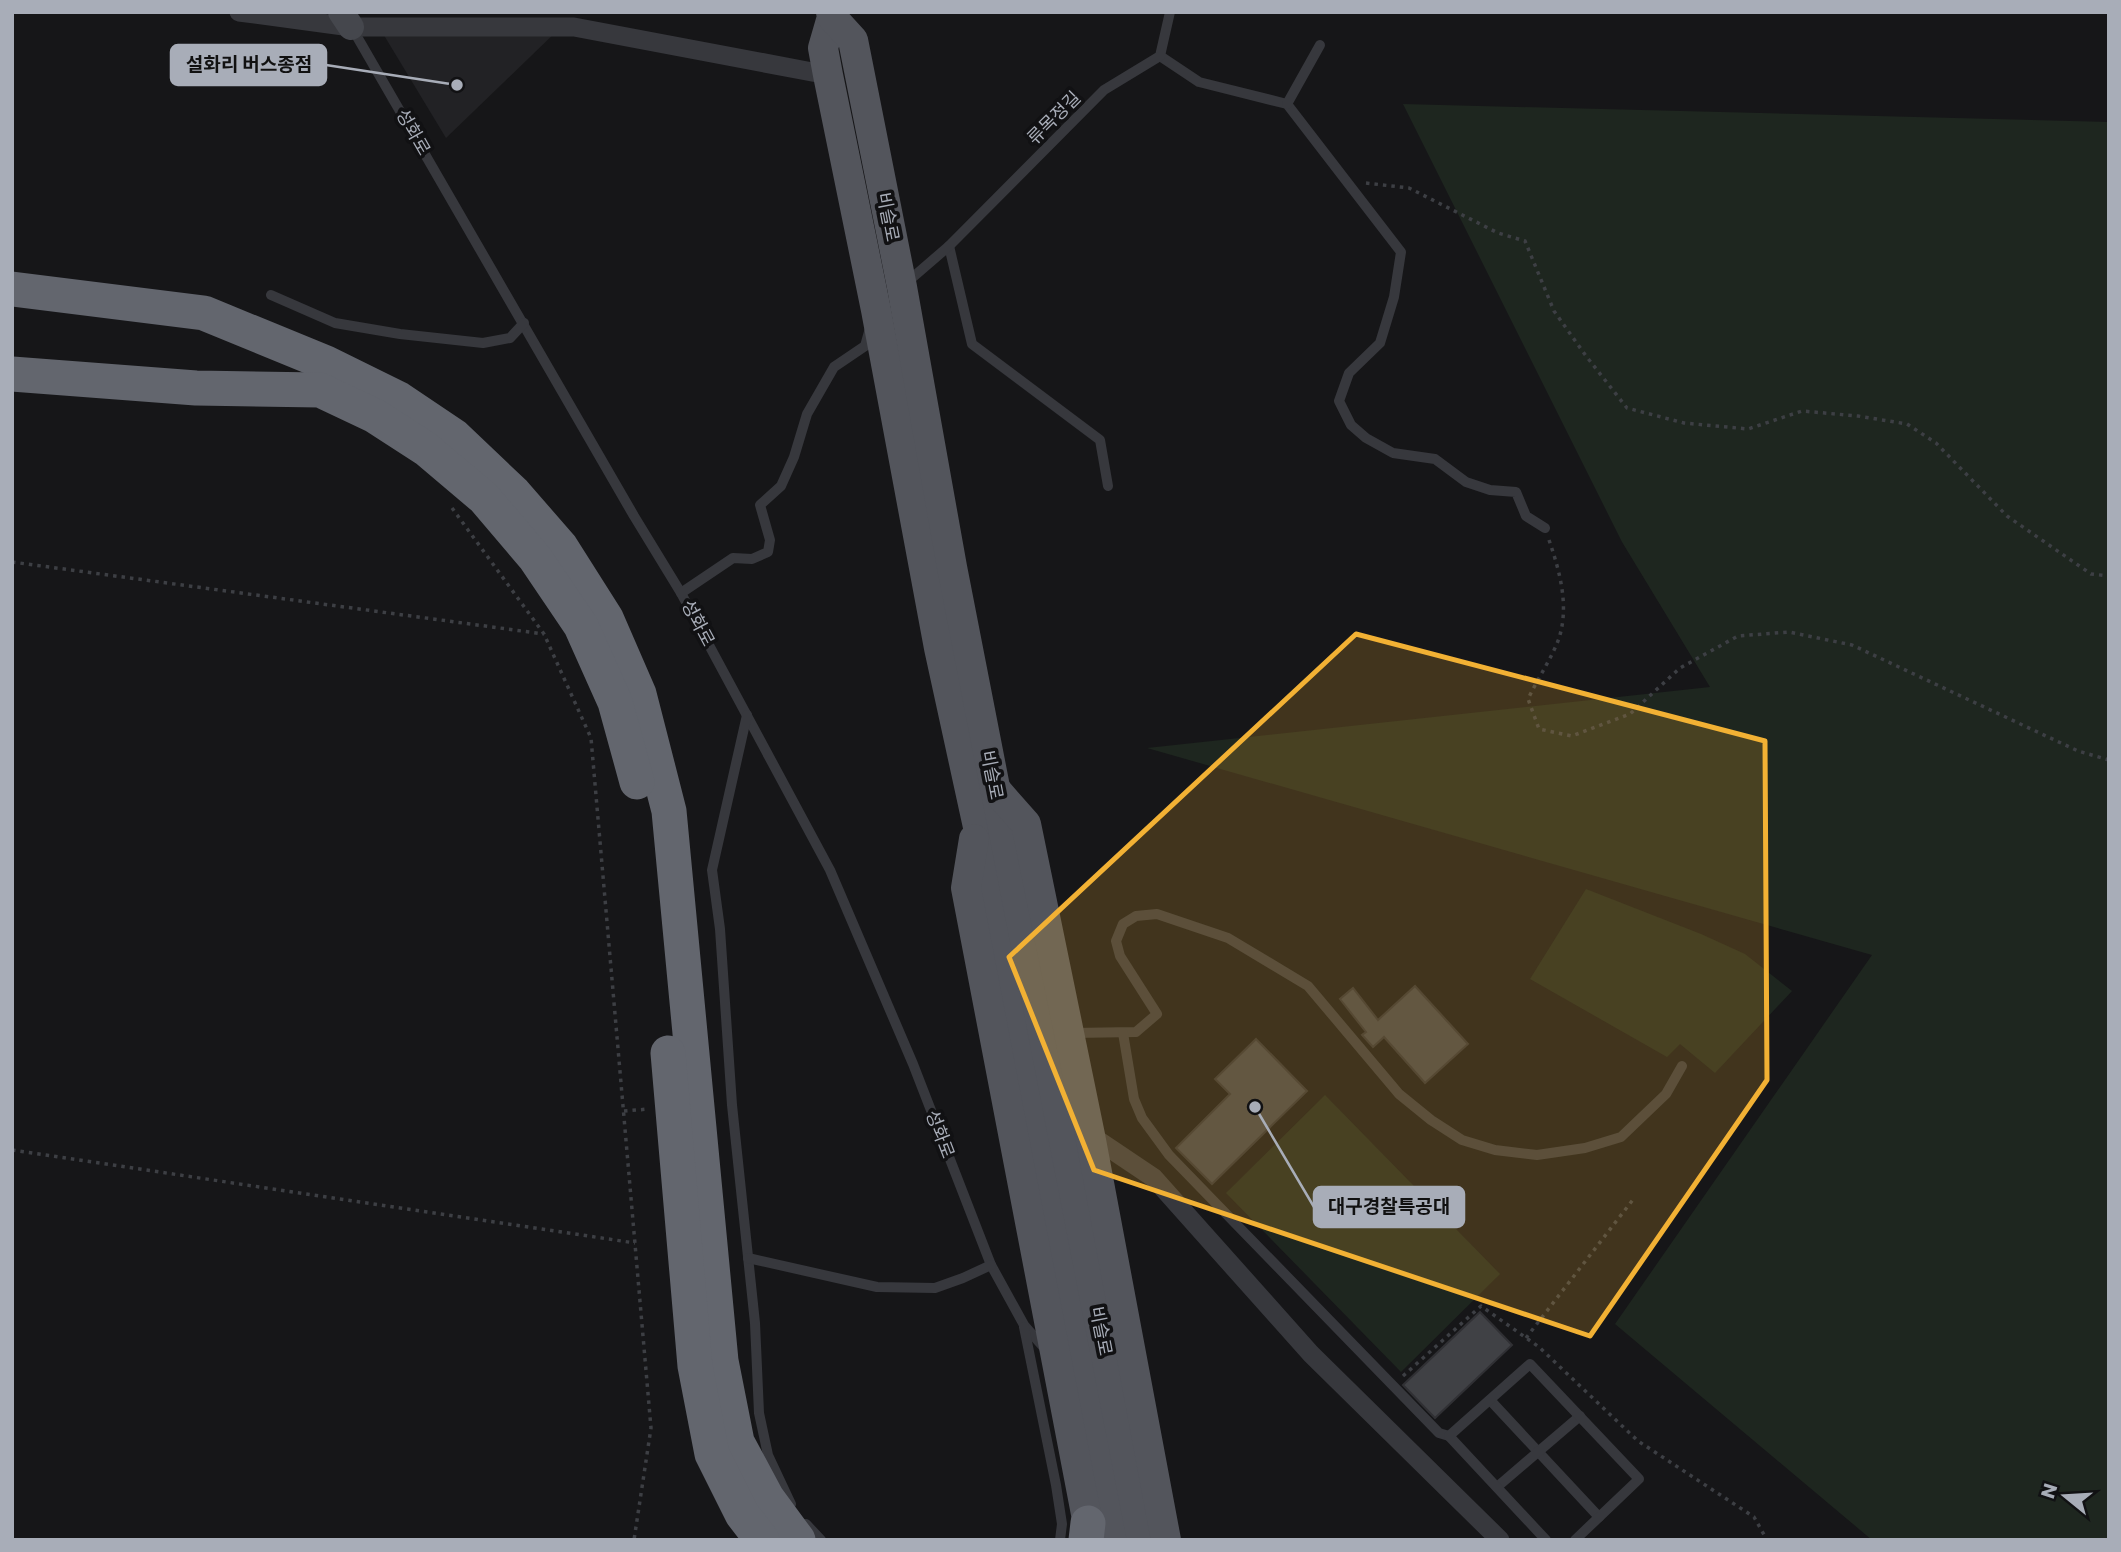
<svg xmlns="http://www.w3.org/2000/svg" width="2121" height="1552" font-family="Poppins,'Noto Sans KR',sans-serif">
<rect width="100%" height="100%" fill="#161618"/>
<path fill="#222225" d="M561 27 446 138 382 32Z"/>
<g fill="#1e261f">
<path d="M1403 104 2109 122V1540H1872L1615 1324 1872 955 1147 748 1710 687 1622 542Z"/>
<path d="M1586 889 1701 934 1745 954 1792 991 1715 1073 1680 1044 1667 1057 1530 979Z"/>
<path d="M1325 1095 1500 1274 1401 1372 1226 1193Z"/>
</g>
<g fill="#404145" stroke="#303034" stroke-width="2">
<path d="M1415 986 1468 1044 1425 1083 1384 1037 1373 1047 1362 1035 1366 1032 1340 999 1353 988 1378 1020Z"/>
<path d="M1256 1039 1307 1091 1212 1184 1176 1148 1230 1094 1215 1079Z"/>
<path d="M1480 1312 1512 1345 1435 1418 1403 1385Z"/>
</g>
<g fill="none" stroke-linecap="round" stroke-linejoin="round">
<g stroke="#3d3f44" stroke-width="3.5" stroke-dasharray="3.5 5" stroke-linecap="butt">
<path d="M1366 183 1409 188 1498 233 1525 241 1554 311 1586 356 1627 408 1684 423 1748 429 1802 411 1858 416 1907 424 1936 443 2007 516 2091 574 2109 576"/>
<path d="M452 508 544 634 591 738 651 1428 634 1540"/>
<path d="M1549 540C1560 572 1570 608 1558 641 1550 661 1537 680 1528 699L1539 729 1572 736 1630 714 1680 668 1738 636 1789 632 1852 645 2078 751 2109 760"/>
<path d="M12 562 544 634"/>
<path d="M624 1111 649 1109"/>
<path d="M12 1150 635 1243"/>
<path d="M1526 1338 1635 1197"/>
<path d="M1403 1376 1481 1306 1539 1347 1638 1441 1754 1517 1767 1540"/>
</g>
<g stroke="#37383d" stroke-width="10">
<path d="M352 28 634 516 681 593 830 870 913 1064 991 1265 1024 1325 1046 1350"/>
<path d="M1160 56 1199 82 1287 104 1401 252 1394 297 1380 343 1349 373 1339 401 1351 425 1366 438 1393 453 1435 459 1466 482 1490 490 1516 492 1526 516 1545 528"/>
<path d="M1287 104 1320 45"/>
<path d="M949 246 972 344 1100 440 1108 486"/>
<path d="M905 284 949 246 1104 90 1160 56 1170 12"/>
<path d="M271 295 335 323 400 334 483 343 510 338 524 323"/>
<path d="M681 593 733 558 752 559 768 552 770 540 760 505 781 486 794 457 807 414 834 367 865 346 870 328"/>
<path d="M747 715 712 870 720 929 732 1105 755 1323 759 1413 768 1455 791 1504"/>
<path d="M1073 1033 1136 1032 1157 1014 1120 956 1116 941 1123 924 1136 916 1157 914 1228 938 1308 986 1399 1094 1431 1120 1462 1140 1495 1150 1537 1155 1585 1148 1621 1137 1666 1094 1682 1066"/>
<path d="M1123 1033 1134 1099 1142 1118 1169 1155 1439 1433 1449 1436"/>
<path d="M748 1258 877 1287 935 1288 963 1278 991 1265"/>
<path d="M1024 1327 1056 1485 1062 1524 1060 1540"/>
<path d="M1490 1400 1599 1517"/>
<path d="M1497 1487 1580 1416"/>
<path d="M806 1524 821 1540"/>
<path d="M1546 1540 1449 1436 1530 1364 1639 1479 1575 1540"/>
</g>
<g stroke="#37383d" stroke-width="19">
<path d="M239 12 351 27H574L828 75"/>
<path d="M1090 1135 1154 1178 1311 1354 1500 1540"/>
</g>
<path stroke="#45474d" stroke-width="26" d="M341 12 351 27"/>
<g stroke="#53555c" stroke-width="30">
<path d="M831 12 832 17 823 48 828 75 876 310 939 648 1009 969 1117 1540"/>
<path d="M832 17 853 40 902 287 952 567 1142 1540"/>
<path d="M997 791 1026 824 1090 1135 1166 1540"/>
<path d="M974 839 966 888 1091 1540"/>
</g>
<g stroke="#63666e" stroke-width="35">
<path d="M12 289 204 313 326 363 399 399 454 436 514 493 561 547 606 618 639 694 669 811 721 1361 737 1442 767 1498 798 1540"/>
<path d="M12 374 196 388 320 390 375 416 426 449 484 498 535 558 581 626 615 702 637 782"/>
<path d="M668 1053 695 1366 712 1454 742 1514 762 1540"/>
<path d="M1086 1540 1088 1523"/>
</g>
</g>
<path fill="#f2b134" fill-opacity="0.2" stroke="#f2b134" stroke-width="5" stroke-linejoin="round" d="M1356 634 1765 741 1767 1080 1590 1336 1094 1170 1009 957Z"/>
<g text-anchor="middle" stroke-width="7" stroke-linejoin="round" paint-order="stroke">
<g font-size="18" fill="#a8adb8" stroke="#111113">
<text transform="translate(1054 118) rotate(-45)" y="6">류목정길</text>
<text transform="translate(413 132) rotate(60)" y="6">성화로</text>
<text transform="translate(888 217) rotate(79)" y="6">비슬로</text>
<text transform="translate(698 623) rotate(62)" y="6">성화로</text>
<text transform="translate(992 775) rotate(79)" y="6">비슬로</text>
<text transform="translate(940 1134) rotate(69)" y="6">성화로</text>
<text transform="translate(1101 1331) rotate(79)" y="6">비슬로</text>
</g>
</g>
<path fill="none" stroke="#a8adb8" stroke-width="2.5" d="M457 85L326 65M1255 1107L1314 1207"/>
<g fill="#a8adb8" stroke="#111113" stroke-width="2.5">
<circle cx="457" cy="85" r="7"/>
<circle cx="1255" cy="1107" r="7"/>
</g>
<g fill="#a8adb8" stroke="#a8adb8" stroke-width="2.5">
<rect x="171" y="45" width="155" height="40" rx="7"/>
<rect x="1314" y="1187" width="150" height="40" rx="7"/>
</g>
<g font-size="19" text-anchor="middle" font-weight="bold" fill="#111">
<text x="249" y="71">설화리 버스종점</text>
<text x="1389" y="1213">대구경찰특공대</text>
</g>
<rect width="2121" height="1552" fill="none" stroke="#a8adb8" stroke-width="28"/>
<g transform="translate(2065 1496) rotate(288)" stroke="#111113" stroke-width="5" paint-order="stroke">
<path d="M0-5L12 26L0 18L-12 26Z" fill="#a8adb8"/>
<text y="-10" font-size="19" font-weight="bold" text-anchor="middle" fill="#a8adb8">N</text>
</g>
</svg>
